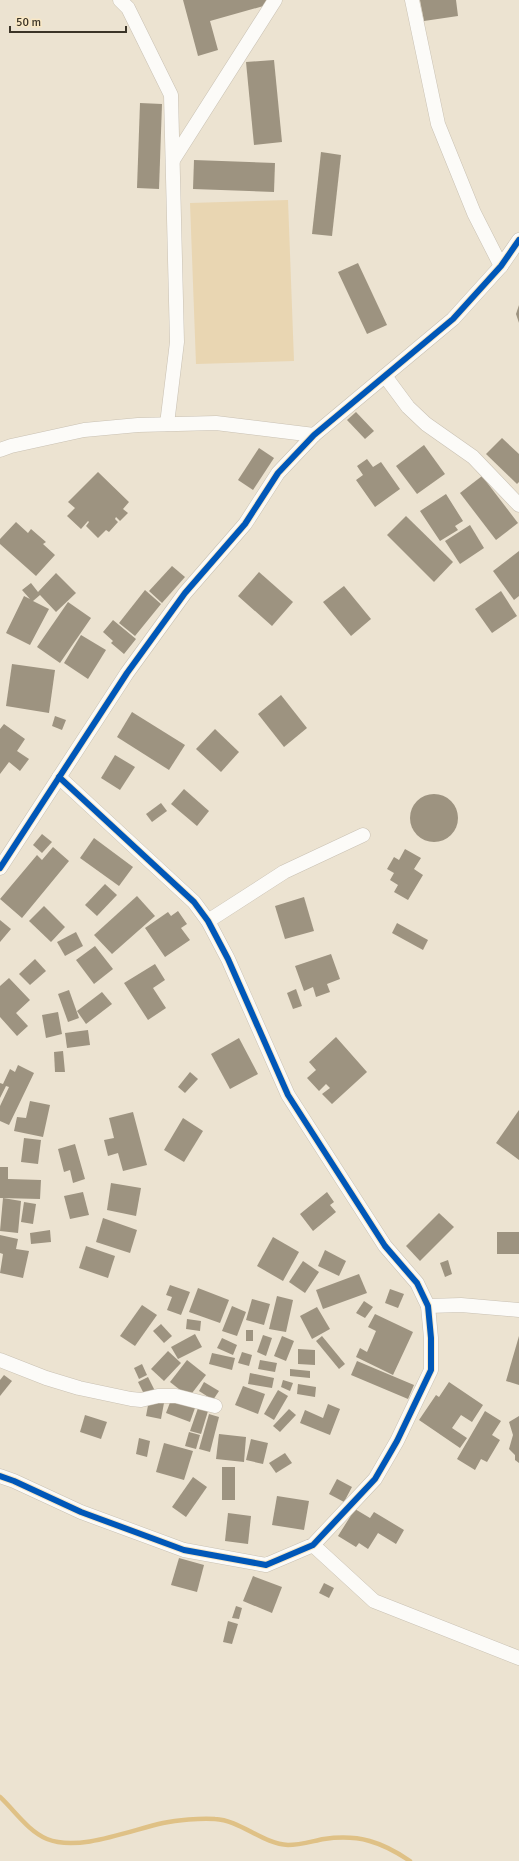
<svg xmlns="http://www.w3.org/2000/svg" width="519" height="1861" font-family="Signika,sans-serif">
<rect width="100%" height="100%" fill="#ece3d1"/>
<path fill="#e9d6b2" d="M288 200 294 361 196 364 190 203Z"/>
<g fill="none" stroke-linecap="round" stroke-linejoin="round">
<path stroke="#dfc186" stroke-width="4.5" d="M0 1797C15 1811 28 1831 47 1839 79 1852 131 1830 163 1823 177 1820 200 1818 215 1819 240 1820 263 1844 288 1845 300 1845 313 1841 324 1839 359 1834 382 1842 410 1861"/>
</g>
<g fill="#9d9380">
<path d="M183 0H266L267 5 210 21 218 50 198 56Z"/>
<path d="M420 0H456L458 16 424 21Z"/>
<path d="M274 60 282 142 254 145 246 62Z"/>
<path d="M140 103 162 104 159 189 137 188Z"/>
<path d="M321 152 341 155 332 236 312 234Z"/>
<path d="M194 160 275 163 274 192 193 189Z"/>
<path d="M358 263 387 325 367 334 338 272Z"/>
<path d="M519 305V323L516 314Z"/>
<path d="M356 412 374 431 365 439 347 420Z"/>
<path d="M502 438 519 454V482L517 484 486 454Z"/>
<path d="M424 445 445 474 417 494 396 466Z"/>
<path d="M259 448 274 458 253 490 238 480Z"/>
<path d="M367 459 373 467 381 462 400 489 375 507 356 480 363 475 357 466Z"/>
<path d="M98 472 129 502 123 509 128 513 120 521 116 517 115 519 118 522 109 532 106 530 98 538 86 526 89 522 88 521 81 529 67 516 75 508 68 502Z"/>
<path d="M482 476 518 523 496 540 460 493Z"/>
<path d="M446 494 463 521 455 526 458 530 440 541 420 511Z"/>
<path d="M406 516 453 562 434 582 387 535Z"/>
<path d="M16 522 28 533 31 529 46 542 43 544 55 555 36 576 0 544V539Z"/>
<path d="M470 525 484 548 460 564 445 541Z"/>
<path d="M519 551V596L514 600 493 571Z"/>
<path d="M172 566 185 577 162 603 149 591Z"/>
<path d="M259 572 293 602 272 626 238 596Z"/>
<path d="M56 573 76 593 56 612 40 595 33 601 49 609 30 645 6 633 24 596 30 599 22 590 31 583 38 592Z"/>
<path d="M344 586 371 619 351 636 323 602Z"/>
<path d="M145 590 161 604 135 636 119 623Z"/>
<path d="M501 591 517 616 492 633 475 609Z"/>
<path d="M68 602 91 618 60 663 37 647Z"/>
<path d="M113 620 136 639 124 654 111 643 113 641 103 632Z"/>
<path d="M81 635 106 650 88 679 64 663Z"/>
<path d="M12 664 55 670 49 713 6 706Z"/>
<path d="M281 695 307 728 284 747 258 714Z"/>
<path d="M132 712 185 745 169 770 117 737Z"/>
<path d="M55 716 66 720 62 730 52 726Z"/>
<path d="M4 724 25 739 17 751 29 759 20 771 9 762 0 774V729Z"/>
<path d="M215 729 239 752 221 772 196 749Z"/>
<path d="M115 755 135 767 120 790 101 778Z"/>
<path d="M184 789 209 811 197 826 171 804Z"/>
<circle cx="434" cy="818" r="24"/>
<path d="M161 803 167 811 152 822 146 814Z"/>
<path d="M42 834 52 842 42 853 33 845Z"/>
<path d="M94 838 133 867 119 886 80 858Z"/>
<path d="M53 847 69 861 22 918 0 899 37 855 42 860Z"/>
<path d="M405 849 421 858 414 869 423 875 408 900 394 892 398 885 390 880 394 873 387 869 394 857 399 860Z"/>
<path d="M105 884 117 895 97 916 85 905Z"/>
<path d="M137 896 155 916 112 954 94 935Z"/>
<path d="M304 897 314 931 285 939 275 906Z"/>
<path d="M44 906 65 927 51 942 29 921Z"/>
<path d="M178 911 187 924 181 928 190 940 165 957 145 928 168 912 171 916Z"/>
<path d="M0 920 11 929 0 942Z"/>
<path d="M397 923 428 940 423 950 392 933Z"/>
<path d="M76 932 83 946 65 956 57 942Z"/>
<path d="M95 946 113 969 94 984 76 960Z"/>
<path d="M331 954 340 979 327 984 330 992 316 997 313 987 304 991 295 966Z"/>
<path d="M35 959 46 971 30 985 19 974Z"/>
<path d="M155 964 165 980 153 988 166 1008 148 1020 124 983Z"/>
<path d="M9 978 30 1000 16 1013 28 1026 17 1036 0 1017V986Z"/>
<path d="M296 989 302 1006 293 1009 287 993Z"/>
<path d="M69 990 79 1018 68 1022 58 994Z"/>
<path d="M102 992 112 1004 86 1024 77 1011Z"/>
<path d="M58 1012 62 1034 46 1038 42 1015Z"/>
<path d="M88 1030 90 1045 67 1048 65 1033Z"/>
<path d="M336 1037 367 1072 332 1104 322 1094 330 1088 326 1084 319 1091 307 1078 316 1070 309 1062Z"/>
<path d="M239 1038 258 1074 230 1089 211 1054Z"/>
<path d="M63 1051 65 1072H55L54 1052Z"/>
<path d="M18 1065 34 1073 9 1125 0 1121V1106L9 1087 6 1086 0 1098V1083L3 1084 10 1069 15 1072Z"/>
<path d="M190 1072 198 1079 185 1093 178 1087Z"/>
<path d="M30 1101 50 1105 43 1137 14 1131 17 1117 26 1118Z"/>
<path d="M519 1110V1160L496 1143Z"/>
<path d="M133 1112 147 1165 123 1171 118 1153 108 1156 104 1140 114 1138 109 1118Z"/>
<path d="M183 1118 203 1131 184 1162 164 1150Z"/>
<path d="M24 1138 41 1140 38 1164 21 1162Z"/>
<path d="M75 1144 85 1179 73 1183 70 1170 64 1172 58 1149Z"/>
<path d="M0 1167H8V1179L41 1180 40 1199 0 1198Z"/>
<path d="M111 1183 141 1188 136 1216 107 1210Z"/>
<path d="M83 1192 89 1215 70 1219 64 1196Z"/>
<path d="M327 1192 334 1202 330 1205 336 1212 313 1231 300 1214Z"/>
<path d="M3 1198 21 1201 18 1233 0 1231Z"/>
<path d="M24 1202 36 1204 33 1224 21 1222Z"/>
<path d="M439 1213 454 1227 420 1261 406 1246Z"/>
<path d="M103 1218 137 1230 130 1253 96 1242Z"/>
<path d="M50 1230 51 1242 31 1244 30 1233Z"/>
<rect x="497" y="1232" width="22" height="22"/>
<path d="M0 1235 18 1239 16 1249 29 1251 23 1278 0 1273 3 1254 0 1253Z"/>
<path d="M273 1237 299 1252 283 1281 257 1266Z"/>
<path d="M86 1246 115 1256 108 1278 79 1268Z"/>
<path d="M325 1250 346 1261 339 1276 318 1266Z"/>
<path d="M448 1260 452 1274 445 1277 440 1263Z"/>
<path d="M303 1261 319 1272 305 1293 289 1282Z"/>
<path d="M359 1274 367 1293 323 1309 316 1290Z"/>
<path d="M170 1285 190 1292 181 1315 167 1310 172 1297 166 1295Z"/>
<path d="M198 1288 229 1300 220 1323 189 1312Z"/>
<path d="M390 1289 404 1294 398 1308 385 1303Z"/>
<path d="M277 1296 293 1300 286 1332 269 1329Z"/>
<path d="M252 1299 270 1304 264 1325 246 1320Z"/>
<path d="M364 1301 373 1307 365 1318 356 1313Z"/>
<path d="M142 1305 157 1315 135 1346 120 1336Z"/>
<path d="M232 1306 246 1312 237 1336 222 1331Z"/>
<path d="M317 1307 330 1329 312 1339 300 1316Z"/>
<path d="M375 1314 413 1332 393 1375 356 1357 360 1348 367 1352 376 1331 368 1327Z"/>
<path d="M187 1319 201 1321 200 1331 186 1329Z"/>
<path d="M161 1324 172 1336 164 1343 153 1331Z"/>
<rect x="246" y="1330" width="7" height="11"/>
<path d="M195 1334 202 1347 178 1359 171 1347Z"/>
<path d="M263 1335 272 1338 266 1356 257 1352Z"/>
<path d="M282 1336 294 1341 286 1361 274 1356Z"/>
<path d="M322 1336 345 1364 339 1369 316 1341Z"/>
<path d="M519 1336V1385L506 1381Z"/>
<path d="M222 1338 237 1345 233 1355 217 1348Z"/>
<path d="M298 1349 315 1350V1365L298 1364Z"/>
<path d="M168 1351 181 1363 164 1381 151 1369Z"/>
<path d="M242 1352 252 1355 249 1366 238 1363Z"/>
<path d="M212 1353 235 1358 232 1370 209 1364Z"/>
<path d="M187 1360 206 1375 189 1397 170 1382Z"/>
<path d="M260 1360 277 1363 275 1372 258 1369Z"/>
<path d="M357 1361 414 1385 408 1399 351 1375Z"/>
<path d="M142 1364 147 1375 139 1379 134 1368Z"/>
<path d="M290 1369 310 1371V1378L290 1376Z"/>
<path d="M250 1373 274 1378 272 1388 248 1384Z"/>
<path d="M4 1375 12 1381 0 1396V1380Z"/>
<path d="M148 1377 155 1391 145 1396 138 1382Z"/>
<path d="M283 1380 293 1383 290 1391 281 1387Z"/>
<path d="M204 1382 219 1391 213 1400 199 1391Z"/>
<path d="M449 1382 483 1405 472 1422 461 1415 452 1428 467 1438 460 1448 419 1420 436 1395 439 1397Z"/>
<path d="M298 1384 316 1387 315 1397 297 1394Z"/>
<path d="M243 1386 265 1394 258 1414 235 1405Z"/>
<path d="M278 1390 288 1396 274 1420 264 1414Z"/>
<path d="M149 1400 164 1403 161 1419 146 1416Z"/>
<path d="M171 1400 195 1408 190 1422 166 1413Z"/>
<path d="M328 1404 340 1409 330 1435 300 1423 305 1410 323 1418Z"/>
<path d="M198 1408 208 1411 201 1434 190 1431Z"/>
<path d="M289 1409 296 1415 280 1432 273 1426Z"/>
<path d="M485 1411 501 1421 492 1435 500 1440 487 1462 481 1459 475 1470 457 1459Z"/>
<path d="M209 1414 219 1417 210 1452 199 1449Z"/>
<path d="M85 1415 107 1422 101 1439 80 1432Z"/>
<path d="M519 1416V1463L515 1460V1455L509 1449 513 1435 509 1422Z"/>
<path d="M189 1432 200 1435 196 1449 185 1446Z"/>
<path d="M219 1434 246 1437 244 1462 216 1459Z"/>
<path d="M139 1438 150 1441 147 1457 136 1454Z"/>
<path d="M251 1439 268 1443 263 1464 246 1460Z"/>
<path d="M164 1443 193 1451 184 1480 156 1472Z"/>
<path d="M285 1453 292 1463 276 1473 269 1463Z"/>
<rect x="222" y="1467" width="13" height="33"/>
<path d="M193 1477 207 1487 186 1517 172 1507Z"/>
<path d="M337 1479 352 1487 344 1502 329 1494Z"/>
<path d="M277 1496 309 1501 304 1530 272 1525Z"/>
<path d="M355 1509 370 1518 374 1512 404 1530 396 1544 378 1533 368 1549 359 1543 356 1547 338 1536Z"/>
<path d="M228 1513 251 1516 248 1544 225 1541Z"/>
<path d="M179 1558 204 1565 197 1592 171 1585Z"/>
<path d="M253 1576 282 1587 272 1613 243 1601Z"/>
<path d="M324 1583 334 1588 329 1598 319 1593Z"/>
<path d="M236 1606 242 1608 239 1619 232 1618Z"/>
<path d="M228 1621 238 1624 232 1644 223 1642Z"/>
</g>
<g fill="none" stroke-linecap="round" stroke-linejoin="round">
<g stroke="#c9c1b3" stroke-width="15">
<g id="minor">
<path d="M120 0 128 8 171 95 177 342 167 424"/>
<path d="M412 0 438 124 474 213 501 266"/>
<path d="M173 160 275 0"/>
<path d="M385 376 408 407 426 424 473 457 519 505"/>
<path d="M0 450 11 446 84 430 138 425 216 423 314 435"/>
<path d="M0 868 127 673 185 593 245 524 278 473 314 435 453 319 501 266 519 240"/>
<path d="M208 921 284 872 363 835"/>
<path d="M428 1306 461 1305 519 1310"/>
<path d="M0 1360 46 1378 79 1388 131 1399 141 1400 158 1396H176L215 1406"/>
<path d="M0 1476 14 1481 81 1512 184 1550 266 1565 313 1545 375 1479 397 1441 431 1370V1338L428 1306 417 1283 385 1246 288 1095 228 959 208 921 194 902 59 777"/>
<path d="M313 1545 374 1601 519 1658"/>
</g>
</g>
<use href="#minor" stroke="#fcfbf8" stroke-width="14"/>
<g stroke="#f8e7c5" stroke-width="8">
<g id="cycleway">
<path d="M0 868 127 673 185 593 245 524 278 473 314 435 453 319 501 266 519 240"/>
<path d="M0 1476 14 1481 81 1512 184 1550 266 1565 313 1545 375 1479 397 1441 431 1370V1338L428 1306 417 1283 385 1246 288 1095 228 959 208 921 194 902 59 777"/>
</g>
</g>
<use href="#cycleway" stroke="#0057b8" stroke-width="6"/>
</g>
<path d="M10 26v6h116v-6" fill="none" stroke="#3b3427" stroke-width="2"/>
<text x="16" y="26" font-size="12" fill="#3b3427" stroke="#f8e7c5" stroke-width="3" paint-order="stroke">50 m</text>
</svg>
